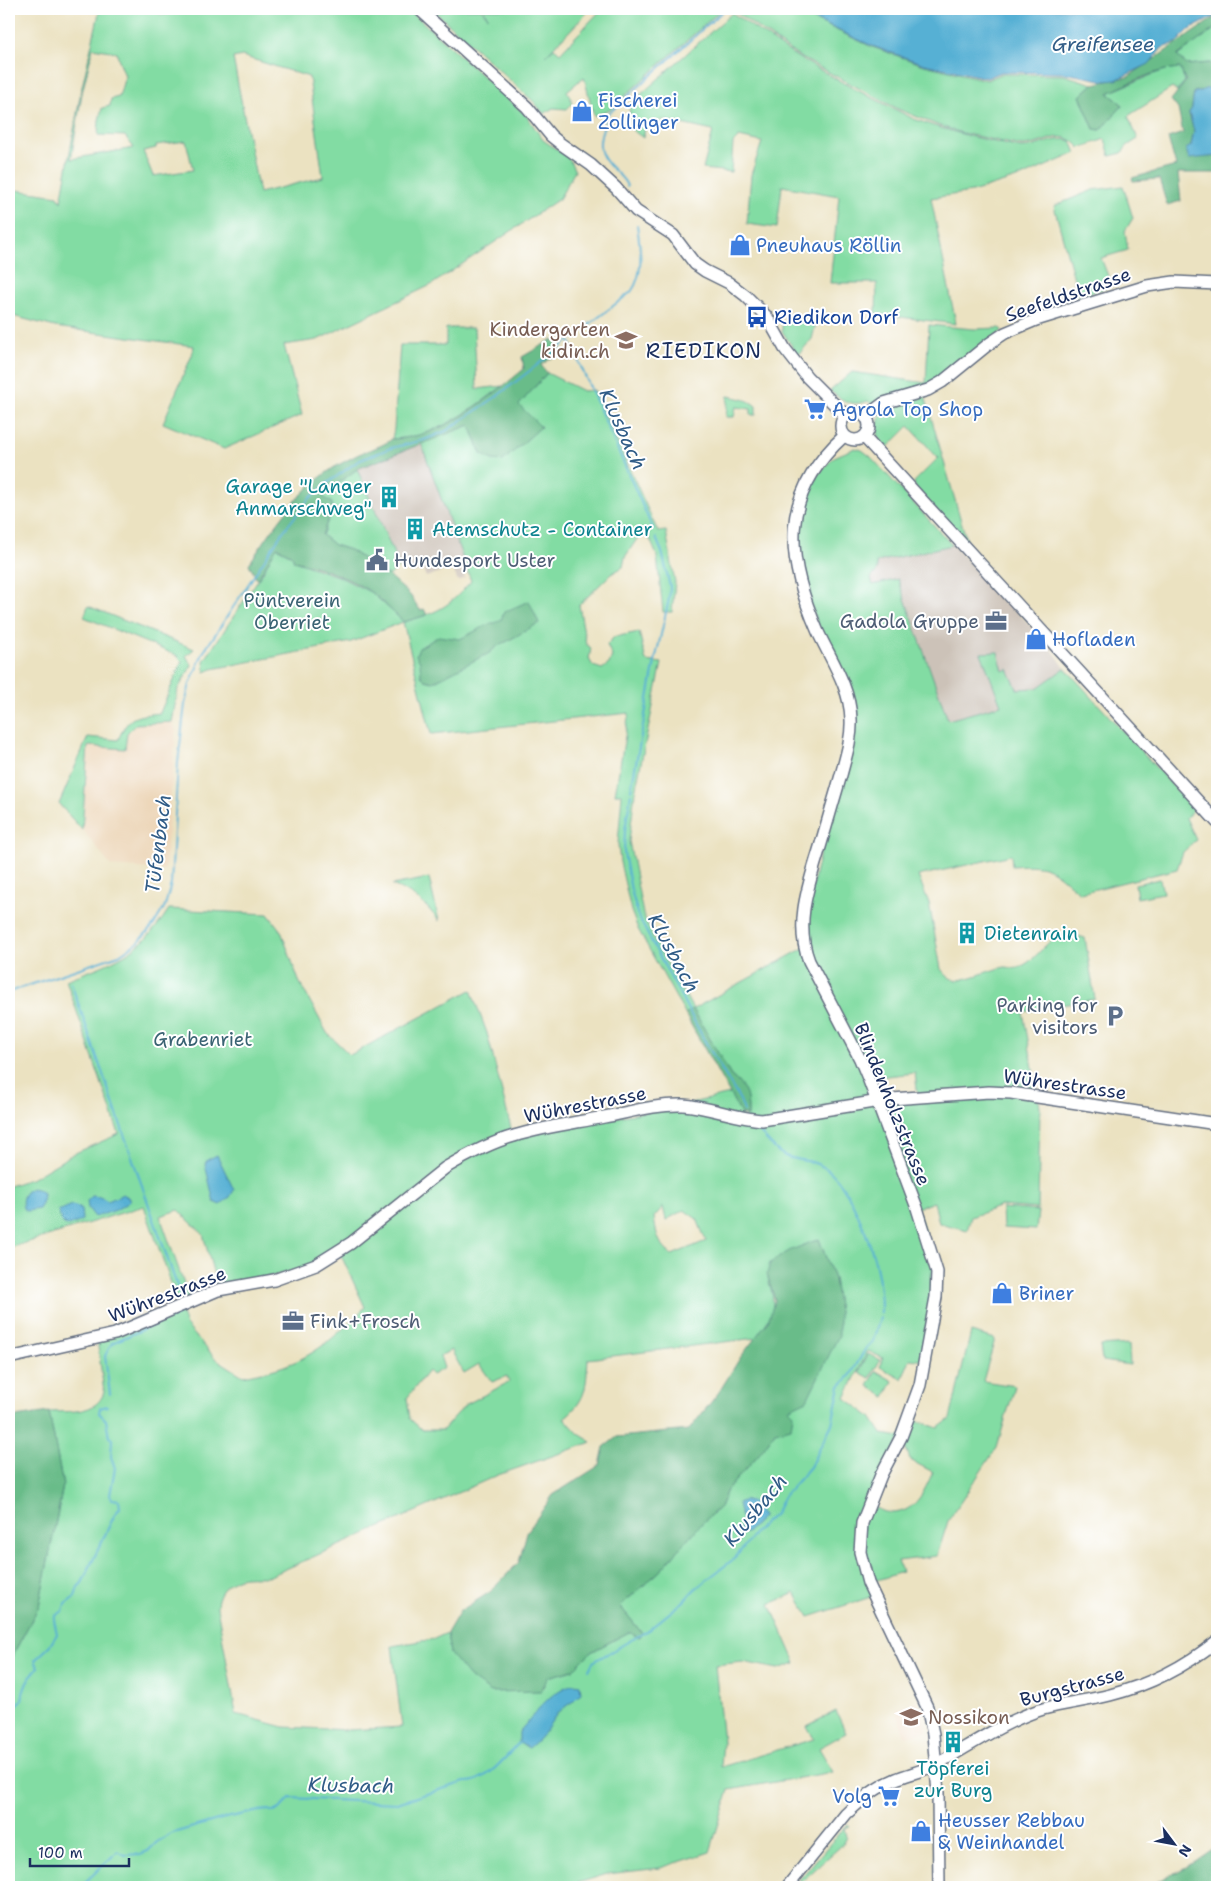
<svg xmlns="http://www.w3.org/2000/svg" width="1226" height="1896" font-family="'Shantell Sans',sans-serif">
<rect width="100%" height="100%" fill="#fff"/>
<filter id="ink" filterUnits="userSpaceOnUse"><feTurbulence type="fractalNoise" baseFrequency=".02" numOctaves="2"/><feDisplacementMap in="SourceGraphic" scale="10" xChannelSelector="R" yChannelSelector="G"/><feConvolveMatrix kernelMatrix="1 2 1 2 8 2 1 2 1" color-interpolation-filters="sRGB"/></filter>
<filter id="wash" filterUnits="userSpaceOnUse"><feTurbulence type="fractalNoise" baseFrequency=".0096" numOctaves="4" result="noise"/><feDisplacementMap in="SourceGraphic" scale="20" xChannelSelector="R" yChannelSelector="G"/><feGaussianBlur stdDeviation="1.12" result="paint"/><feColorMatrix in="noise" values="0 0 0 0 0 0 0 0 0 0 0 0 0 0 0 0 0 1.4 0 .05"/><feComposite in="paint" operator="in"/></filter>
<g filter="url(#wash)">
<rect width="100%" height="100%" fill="#ebe2c1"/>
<g fill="#edd7ba">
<path d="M172 722 176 730 165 870 111 866 83 830 88 745 125 748 127 732 136 724Z"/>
<path d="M918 1701 926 1725 927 1731 905 1737 896 1709Z"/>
</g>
<g fill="#ccc2b8">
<path d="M421 443 464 562 459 565 465 578 458 581 452 568 426 577 423 570 411 574 408 568 401 570 357 469Z"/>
<path d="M952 545 1048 644 1065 668 1037 688 1017 689 1008 670 1003 671 981 653 1001 705 948 720 898 579 873 585 871 578 877 571V562Z"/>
</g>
<g fill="#82dca3" stroke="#4e8680" fill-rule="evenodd">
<path d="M100 9H152L162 15 180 12 176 9H408L526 115 543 140 568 157 575 171 559 199 431 285 317 340 284 345 302 415 224 449 163 423 192 355 194 346 55 327 9 315V189L58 196 61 202 81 91ZM93 48 116 52 125 76 119 97 111 99 110 106 102 108 99 120 98 135 125 136 134 148 71 159 82 93ZM242 56 309 77 323 177 259 193 233 58ZM186 141 193 170 153 176 143 151 156 148V145Z"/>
<path d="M432 9H481L488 17 483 9H591L545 56 554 48 560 53 602 9H722L610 109 594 116 584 77 567 91 573 103 567 109 553 108 544 114 534 102Z"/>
<path d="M737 9H795L802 14 872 47 924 65 987 80 1001 74 1064 75 1093 84 1080 96 1094 129 1100 130 1123 105 1108 93 1154 74 1169 69 1180 68 1185 81 1177 91 1172 88 1128 116 1138 139 1127 146 1122 153 1110 156 1105 139 1080 148C1061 125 1045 146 1021 146L962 133 937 125 898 109 798 56 735 12Z"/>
<path d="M732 13 797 57 847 85 914 119 934 126 969 136 1021 148C1038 148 1055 135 1071 141L1076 153 1023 176 972 192 931 198 956 324 876 314 877 283H830L839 196 782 186 777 228 747 224 751 175 762 142 739 137 733 143 731 172 703 169 713 131 663 120 645 129 643 138 631 129 629 105Z"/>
<path d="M1217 27V68L1210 63 1187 65 1177 56Z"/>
<path d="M1123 186 1133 218 1125 231 1128 250 1101 258 1112 286 1079 297 1054 206 1093 190Z"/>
<path d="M789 320H814L816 323 812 339 798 355 782 331V325Z"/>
<path d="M929 325 974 329 1000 328 1002 331 939 381 871 404 868 401C851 407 844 401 830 391L852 372 926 383Z"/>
<path d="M446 328H474L477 389 503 386C470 411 435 438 392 439L394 429 400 345H446Z"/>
<path d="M547 373 583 391 594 390 658 532 666 531 675 582 672 612H663L657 556 648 534 639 536 625 557 623 567 611 574 579 605 586 644 591 648 589 659 593 666 602 669 609 664 612 656 607 645 614 637 639 632 646 661 662 663 635 792 629 841 643 914 656 943 693 1009 804 948 802 932 851 718 794 558 805 496 817 475 834 457 855 448 862 450 870 456 952 545 877 562V571L871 578 873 585 898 579 948 720 1001 705 981 653 998 652 1003 671 1008 669 1017 689 1037 688 1065 668 1194 809 1186 818 1196 840 1183 852 1177 869 1080 893C1051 869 1051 863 1012 866L1011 855 918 876 929 903 941 969C945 974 949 979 956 980 970 980 991 969 1005 967 1011 967 1015 970 1020 967 1048 954 1046 925 1085 938L1095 999 1023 1012 1040 1107 1038 1209 1001 1206 971 1217 967 1230 939 1223 934 1202 917 1208 934 1262 926 1361 910 1359 902 1379 880 1367 883 1358 868 1351 845 1398 871 1417 882 1434 901 1437 909 1418 938 1428 950 1419 971 1332 995 1339 983 1381 1015 1386 997 1447 948 1521 937 1556 898 1561 902 1572 868 1583 874 1596 809 1617 795 1593 770 1604 796 1663 778 1669 743 1662 715 1665 723 1742 721 1767 814 1739 807 1726 836 1711 846 1733 819 1748 833 1772 729 1790 710 1852 660 1868 607 1874 565 1887H9V1662L39 1606 63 1486 49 1412C68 1411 97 1415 104 1392L97 1339 179 1306 144 1206 9 1248V1186L33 1178 73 1154 119 1134 66 980C113 962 141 954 169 909L268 914 281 931 299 981 327 1033 350 1055 471 990 487 1033 513 1136 683 1105 730 1094 743 1118 748 1116C748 1097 746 1088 731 1076L693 1009 685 1014 638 929 631 911 620 862 618 844 622 794H615L629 713 431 734 403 622 351 642 212 669 205 672 204 661 263 572 276 547 292 555 294 561 340 577 372 593 404 622C438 612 447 609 471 581L421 443 470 425 481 454 519 405ZM915 1073 918 1097 877 1100 868 1078ZM663 1207 666 1220 684 1210 697 1219 706 1241 672 1255C658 1245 656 1233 654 1217ZM178 1210 203 1234 218 1290 316 1265 339 1251 365 1307C342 1331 317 1355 284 1366 271 1371 256 1373 243 1376L215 1358 186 1325 179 1306 190 1301 160 1216ZM819 1239 834 1279 839 1312 775 1432 760 1453 727 1490 720 1507 703 1522 660 1571 620 1606 642 1633 629 1632 591 1652 573 1670 548 1677 450 1654 447 1633 434 1639 392 1646 402 1727 348 1730 284 1727 236 1714 217 1607C217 1591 230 1579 245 1577 254 1576 261 1578 270 1576L498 1475 592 1442 579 1434 564 1418C587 1400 586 1387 588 1359L756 1338C774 1313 777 1308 768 1278ZM451 1350 464 1373 479 1364 492 1382 507 1376 509 1382 465 1405 443 1430H422L410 1419 407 1398 428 1371 432 1375 444 1368 440 1356ZM901 1437 910 1460 933 1472C924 1491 916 1513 891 1513 884 1513 875 1507 869 1504Z"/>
<path d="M728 396C738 398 748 399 756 406V415H751V409L736 407 734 417H726Z"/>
<path d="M925 396 968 545 915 487 914 482 938 458 909 426 886 449C877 438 875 428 881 415L879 411 891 405Z"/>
<path d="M357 469 399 565 398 568 389 576 350 550 334 545 322 535 332 510V503L322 496Z"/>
<path d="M88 606 194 649 186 656 192 665 178 689 172 722 136 724 127 733 125 749 88 746 82 830 59 804 88 737 118 740C129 715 134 716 160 713L182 661 176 655 84 617Z"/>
<path d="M429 878 439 921C426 904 413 893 392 885Z"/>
<path d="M1160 879 1163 893 1137 898 1135 884Z"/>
<path d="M1002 1208 1038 1211 1036 1230 1003 1228Z"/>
<path d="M1129 1344 1130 1365 1102 1361 1100 1346Z"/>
<path d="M868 1354 880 1360 870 1378 859 1372Z"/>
<path d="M876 1371 893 1381 885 1397 868 1386Z"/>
<path d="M847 1824 849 1826 844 1828 846 1837 842 1845 801 1882 799 1880Z"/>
</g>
<g fill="#69bc89" stroke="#427674">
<path d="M1217 16V27L1177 56 1187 65 1210 63 1217 68V92L1214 88 1194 92 1192 108 1189 114 1194 131 1191 146 1211 157 1217 156V173H1178L1181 201 1167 205 1159 179 1133 181 1132 178 1176 166 1168 138 1183 133 1178 109 1171 100 1186 81 1180 68C1155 69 1131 83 1108 93L1123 105 1101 130 1094 129 1080 96 1093 84 1128 77Z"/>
<path d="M553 339 562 351 541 365 547 373 519 405 541 427 503 461 492 460 481 454 470 425 357 469 322 496 332 503V510L322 535 334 545 350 550 389 576 410 595 420 610 424 609 427 615 404 622C393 613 383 601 372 593 352 579 318 566 294 561L292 555 277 547 257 580 249 564C274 527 295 494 333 468 340 464 349 459 357 455 369 449 382 447 392 439 443 438 486 400 524 369L522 357Z"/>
<path d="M529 601 539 623 506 642C497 643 492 654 483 656L433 682 425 680 421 676 420 662 416 655 419 648 439 636 460 639 491 623H495L501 620 504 612Z"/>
<path d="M693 1009 731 1076C747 1088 748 1096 748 1116L741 1114 685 1014Z"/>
<path d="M819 1239 834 1279 839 1312V1335L807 1400 788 1409 793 1414 791 1428 775 1432 760 1453 727 1490 720 1507 703 1522 660 1571 620 1606 642 1633 639 1638 629 1632 591 1652 573 1670 548 1677 541 1691 491 1692 469 1677 450 1654 447 1633 460 1611 490 1592 519 1562 527 1532 553 1495 600 1465 604 1447 617 1437 689 1430 719 1392 740 1358 768 1321 775 1300 767 1274 770 1263 789 1251Z"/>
<path d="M49 1412 63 1486 39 1606 9 1662V1418Z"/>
<path d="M1217 1846V1887H1155L1159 1881 1188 1866Z"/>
</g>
<g fill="#57b0d4" stroke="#397099">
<path d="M796 9H1217V15L1189 30 1176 43 1162 48 1149 64 1116 80 1106 81 1065 73 1001 72 987 78 924 64 872 46 803 14Z"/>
<path d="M1207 88 1211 89 1214 88 1217 92V156L1189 159 1186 149 1191 146 1194 131 1189 113 1192 108 1194 92H1199Z"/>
<path d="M217 1155 234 1190 230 1197 220 1205 214 1202 205 1164 207 1160Z"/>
<path d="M31 1188 37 1189 43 1193 42 1204 39 1209 27 1211 23 1208C21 1199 23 1193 31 1188Z"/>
<path d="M123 1194 128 1197 130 1201 116 1210 95 1217 88 1208 87 1201 92 1196 100 1197 108 1201Z"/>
<path d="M72 1205 81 1208 82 1220C77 1224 72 1223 67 1226L62 1223 58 1211Z"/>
<path d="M745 1500 754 1503 763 1516 747 1533H742L740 1528 742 1521 738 1503Z"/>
<path d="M574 1684 580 1685 581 1693 572 1702 559 1711 540 1738 529 1748 519 1743V1732C535 1714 549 1691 574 1684Z"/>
</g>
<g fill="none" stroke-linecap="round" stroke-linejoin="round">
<g stroke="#57b0d4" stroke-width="2">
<path d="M627 186C625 180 620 176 615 171 593 151 599 140 608 114L725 9"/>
<path d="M570 342 653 529"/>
<path d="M631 790 655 661 669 599 670 587 662 552 656 538"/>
<path d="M631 794 625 830 624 853 631 890 639 918 706 1043 740 1100 744 1111"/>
<path d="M71 983 181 1297"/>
<path d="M9 992 119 955 138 942 153 926 165 906 171 884 178 763 185 704 190 684 203 653 282 533 309 499 329 482 358 461 391 448 424 440 446 431 496 397 631 292C645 273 640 247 637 225"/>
<path d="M754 1125C762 1135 772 1148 783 1155 796 1162 811 1158 827 1169 849 1185 872 1244 877 1271 880 1285 881 1299 881 1313"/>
<path d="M110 1394 105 1356 112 1343 178 1314"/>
<path d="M589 1670 593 1662 647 1631 683 1602 695 1589 735 1558 757 1530 775 1514 784 1496 810 1467 832 1424 840 1386 850 1376 866 1348 873 1341 880 1318"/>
<path d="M9 1714H14L16 1706 22 1700C23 1687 30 1676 38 1667L35 1660 49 1647 57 1634 54 1620 55 1616 63 1611 65 1604 75 1597 78 1587 82 1583 115 1514 120 1508 119 1500 112 1499 110 1495 115 1468 111 1457 112 1439 109 1437 106 1420 99 1413 100 1408 107 1406"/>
<path d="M80 1887 118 1851 125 1855 140 1854 148 1851 157 1842 173 1833 221 1819 259 1811 269 1810 274 1812 280 1809 290 1798 397 1803 465 1782C487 1783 505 1757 519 1743"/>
</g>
</g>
</g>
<g filter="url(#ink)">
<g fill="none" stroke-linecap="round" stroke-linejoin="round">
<g stroke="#646e81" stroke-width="14">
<g id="secondary">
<path d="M419 9 527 107 551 136 561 144 591 165 616 188 636 211 673 235 695 264 705 271 729 283 746 296 767 317 785 349 807 377 846 416"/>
<circle cx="855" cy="426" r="14"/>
<path d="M865 417 884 403 928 390 942 382 990 343 1005 333 1036 320 1147 286 1174 282 1217 284"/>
<path d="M844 436C779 495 785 557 818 632 831 660 850 687 851 719 852 738 846 756 841 775 834 799 827 823 820 847 809 884 794 923 809 961L860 1059 868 1078 917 1208 937 1272 936 1297 920 1385 901 1437 881 1475 862 1523 860 1552 868 1583 927 1707 933 1734 938 1793 939 1887"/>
<path d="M864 437 1217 822"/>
<path d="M9 1358 115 1334 218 1290 274 1280 316 1265 351 1243 445 1168C467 1155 489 1143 514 1136 543 1127 574 1123 604 1117 630 1112 657 1104 683 1105 710 1107 735 1118 762 1120L892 1099 989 1092 1011 1093 1217 1124"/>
<path d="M787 1887 846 1814C861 1800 876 1787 896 1779 909 1774 922 1771 935 1765 970 1746 1004 1721 1043 1709 1064 1703 1087 1701 1110 1695 1149 1685 1186 1666 1217 1641"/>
</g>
</g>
<use href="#secondary" stroke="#fff" stroke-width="11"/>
</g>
</g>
<defs>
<g id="shop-bare" transform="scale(1.725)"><path d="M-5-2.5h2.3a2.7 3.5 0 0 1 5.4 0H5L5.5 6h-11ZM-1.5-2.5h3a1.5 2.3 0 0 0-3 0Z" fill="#3f7fe0" stroke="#fff" stroke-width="2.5" paint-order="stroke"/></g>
<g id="bus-bare" transform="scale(1.725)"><path d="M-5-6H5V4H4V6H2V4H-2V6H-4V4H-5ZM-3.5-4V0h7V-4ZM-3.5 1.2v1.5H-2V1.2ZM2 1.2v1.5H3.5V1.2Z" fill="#1a4fb4" stroke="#fff" stroke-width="2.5" paint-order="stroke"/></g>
<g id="school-bare" transform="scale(1.725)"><path d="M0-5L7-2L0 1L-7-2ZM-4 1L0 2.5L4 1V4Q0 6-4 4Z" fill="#8d6e63" stroke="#fff" stroke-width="2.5" paint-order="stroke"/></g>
<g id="supermarket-bare" transform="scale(1.725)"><path d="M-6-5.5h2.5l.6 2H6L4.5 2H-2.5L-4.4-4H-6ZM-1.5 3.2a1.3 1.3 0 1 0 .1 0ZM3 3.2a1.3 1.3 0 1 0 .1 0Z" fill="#3f7fe0" stroke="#fff" stroke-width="2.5" paint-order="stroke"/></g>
<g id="building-bare" transform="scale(1.725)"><path d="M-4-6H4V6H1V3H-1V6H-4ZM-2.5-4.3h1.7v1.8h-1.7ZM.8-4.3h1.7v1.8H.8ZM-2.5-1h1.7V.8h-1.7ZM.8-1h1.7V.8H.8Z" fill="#0f9aa8" stroke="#fff" stroke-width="2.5" paint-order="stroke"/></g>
<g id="civic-bare" transform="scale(1.725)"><path d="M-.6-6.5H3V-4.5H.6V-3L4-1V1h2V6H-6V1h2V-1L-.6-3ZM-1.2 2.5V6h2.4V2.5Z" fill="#5c6f8a" stroke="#fff" stroke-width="2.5" paint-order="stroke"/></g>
<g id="office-bare" transform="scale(1.725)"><path d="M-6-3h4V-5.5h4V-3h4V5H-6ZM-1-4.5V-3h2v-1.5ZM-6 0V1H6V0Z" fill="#5c6f8a" stroke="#fff" stroke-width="2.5" paint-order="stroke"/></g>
<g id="parking-bare" transform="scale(1.725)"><path d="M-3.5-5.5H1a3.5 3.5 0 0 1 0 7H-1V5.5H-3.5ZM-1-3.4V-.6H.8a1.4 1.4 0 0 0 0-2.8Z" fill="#5c6f8a" stroke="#fff" stroke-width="2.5" paint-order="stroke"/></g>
</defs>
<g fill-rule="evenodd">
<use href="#shop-bare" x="582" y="111"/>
<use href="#shop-bare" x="740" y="245"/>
<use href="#bus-bare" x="757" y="317"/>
<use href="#school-bare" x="626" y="340"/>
<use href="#supermarket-bare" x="815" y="409"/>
<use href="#building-bare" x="389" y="497"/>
<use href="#building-bare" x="415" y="529"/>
<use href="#civic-bare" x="377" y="560"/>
<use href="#office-bare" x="996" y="621"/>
<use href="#shop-bare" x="1036" y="639"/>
<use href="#building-bare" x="967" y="933"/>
<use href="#parking-bare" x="1115" y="1016"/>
<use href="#shop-bare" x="1002" y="1293"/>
<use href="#office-bare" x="293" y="1321"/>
<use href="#school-bare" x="911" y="1717"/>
<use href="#building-bare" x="953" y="1742"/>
<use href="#supermarket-bare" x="889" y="1796"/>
<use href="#shop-bare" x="921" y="1831"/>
</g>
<g text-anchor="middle" stroke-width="4" stroke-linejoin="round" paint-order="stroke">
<g font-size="19" fill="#366cbe" stroke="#fff" text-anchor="start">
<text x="598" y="107">Fischerei<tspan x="598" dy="22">Zollinger</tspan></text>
<text x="756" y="252">Pneuhaus Röllin</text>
<text x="832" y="416">Agrola Top Shop</text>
<text x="1052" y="646">Hofladen</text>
<text x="1019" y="1300">Briner</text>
<text x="872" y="1803" text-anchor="end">Volg</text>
<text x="938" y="1827">Heusser Rebbau<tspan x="938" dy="22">&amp; Weinhandel</tspan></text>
</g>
<g font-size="19" fill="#1b2f5e" stroke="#fff">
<text transform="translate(1068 294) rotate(-19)" y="7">Seefeldstrasse</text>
<text transform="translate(1065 1084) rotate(8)" y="7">Wührestrasse</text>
<text transform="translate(585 1104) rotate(-11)" y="7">Wührestrasse</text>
<text transform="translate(893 1104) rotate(68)" y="7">Blindenholzstrasse</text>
<text transform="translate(167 1294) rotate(-21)" y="7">Wührestrasse</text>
<text transform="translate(1072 1686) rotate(-15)" y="7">Burgstrasse</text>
</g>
<g font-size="19" fill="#164399" stroke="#fff" text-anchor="start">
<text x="774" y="324">Riedikon Dorf</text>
</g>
<g font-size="19" fill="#785e54" stroke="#fff" text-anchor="end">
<text x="610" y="336">Kindergarten<tspan x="610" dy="22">kidin.ch</tspan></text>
<text x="928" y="1724" text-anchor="start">Nossikon</text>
</g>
<g font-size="19" fill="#0d838f" stroke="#fff" text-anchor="start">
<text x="372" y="493" text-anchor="end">Garage "Langer<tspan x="372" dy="22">Anmarschweg"</tspan></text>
<text x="432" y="536">Atemschutz - Container</text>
<text x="984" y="940">Dietenrain</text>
<text x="953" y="1775" text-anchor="middle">Töpferei<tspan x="953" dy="22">zur Burg</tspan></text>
</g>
<g font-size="19" fill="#4e5e75" stroke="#fff" text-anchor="start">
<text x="394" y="567">Hundesport Uster</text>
<text x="979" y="628" text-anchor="end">Gadola Gruppe</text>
<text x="1098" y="1012" text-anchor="end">Parking for<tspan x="1098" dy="22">visitors</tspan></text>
<text x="310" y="1328">Fink+Frosch</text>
</g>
<g font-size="19" fill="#3a6373" stroke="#fff">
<text x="292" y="607">Püntverein<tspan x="292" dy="22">Oberriet</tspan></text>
<text x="203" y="1046">Grabenriet</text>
</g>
<g font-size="20" font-style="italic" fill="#305c87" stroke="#fff">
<text x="1103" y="51">Greifensee</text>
<text transform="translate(623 429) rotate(66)" y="7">Klusbach</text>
<text transform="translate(158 844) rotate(-83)" y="7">Tüfenbach</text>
<text transform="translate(674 953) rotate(62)" y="7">Klusbach</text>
<text transform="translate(755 1510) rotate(-50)" y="7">Klusbach</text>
<text transform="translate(351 1785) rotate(1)" y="7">Klusbach</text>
</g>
<g font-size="21" letter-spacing="1" fill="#1b2f5e" stroke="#fff">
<text x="704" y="358">RIEDIKON</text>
</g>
</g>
<rect width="1226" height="1896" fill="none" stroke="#fff" stroke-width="30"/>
<g transform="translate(1174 1844) rotate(122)" stroke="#ffffff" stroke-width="4" paint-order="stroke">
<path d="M0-4L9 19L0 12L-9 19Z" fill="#1b2f5e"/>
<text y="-8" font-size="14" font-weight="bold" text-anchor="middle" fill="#1b2f5e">N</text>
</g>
<path d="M30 1858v8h99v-8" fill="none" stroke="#1b2f5e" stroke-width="2.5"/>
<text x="38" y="1858" font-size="15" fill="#1b2f5e" stroke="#ffffff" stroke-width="4" paint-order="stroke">100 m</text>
</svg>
